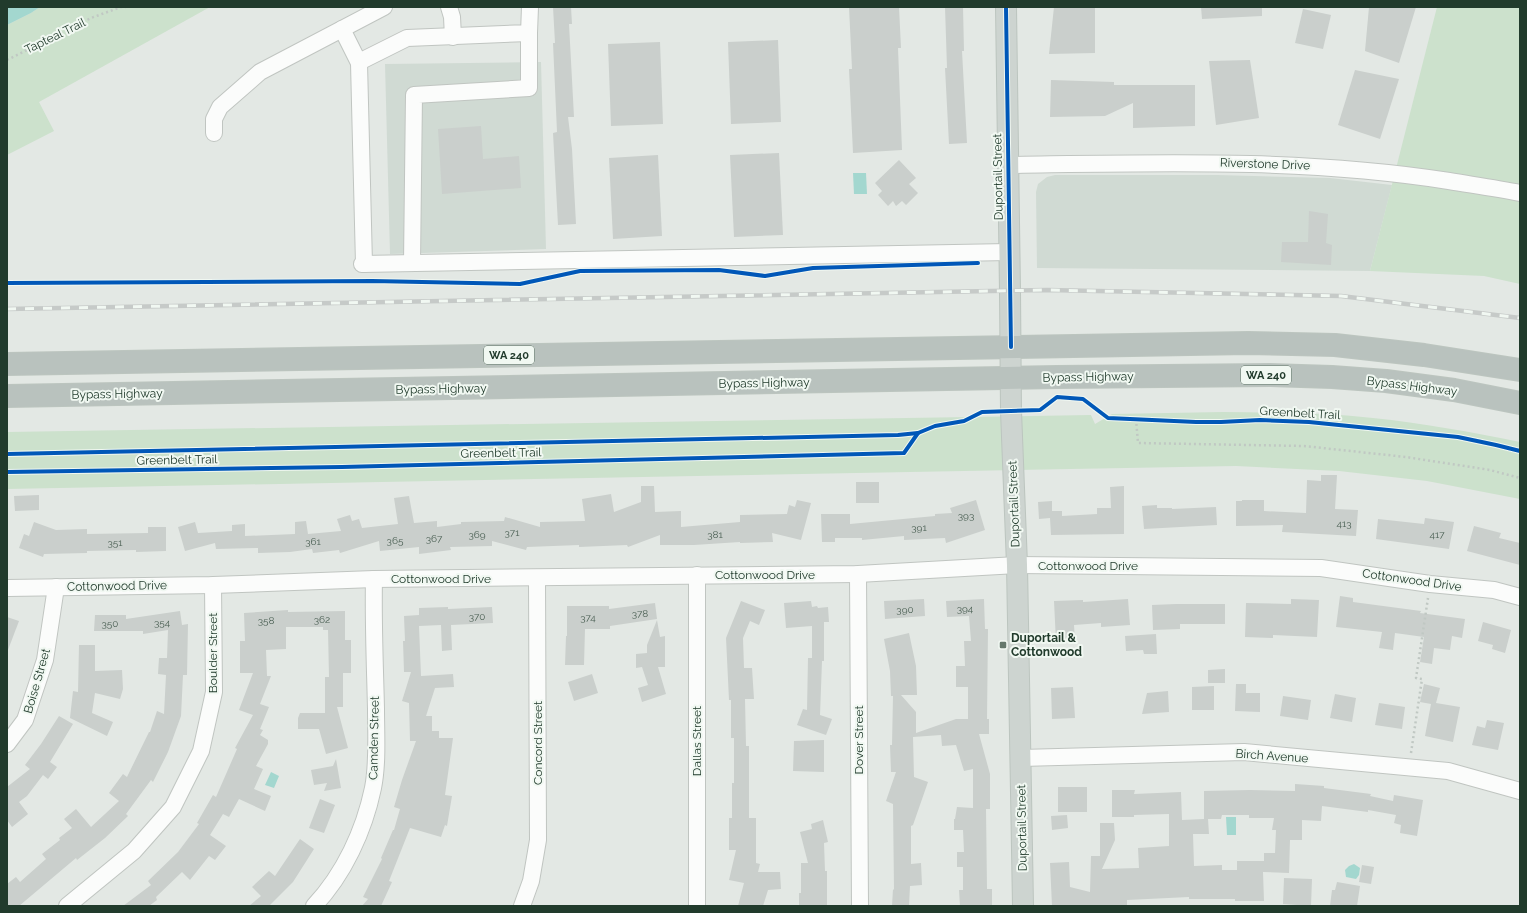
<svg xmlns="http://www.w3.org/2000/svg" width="1527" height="913" font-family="Raleway,sans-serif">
<rect width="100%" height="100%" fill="#e3e8e4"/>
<g fill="#d0dad3">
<path d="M541 62 546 249 390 254 385 64Z"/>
<path d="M1055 175H1217L1330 178 1392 185 1370 271 1037 268 1036 192 1038 184 1047 177Z"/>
</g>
<g fill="#cce1cc">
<path d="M40 7H210L39 102 54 131 7 155V25L31 13Z"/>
<path d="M1437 7H1520V284L1484 276 1370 271Z"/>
<path d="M1223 412C1273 413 1323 412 1373 418 1422 423 1471 432 1520 442V499L1427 481 1339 471 1236 466 7 489V432L1091 415 1095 424 1112 414Z"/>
</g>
<g fill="#a3d7cf">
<path d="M7 7H40L31 13 7 25Z"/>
<path d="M853 173H866L867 194H854Z"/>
<path d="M271 772 279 776 274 788 265 785Z"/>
<path d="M1236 817V835H1227L1226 817Z"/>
<path d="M1354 864 1360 868 1359 875 1356 879 1346 877 1345 870 1349 866Z"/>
</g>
<g fill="#cacfcc" fill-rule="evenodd">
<path d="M553 7H571L572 24H569L574 117H568L572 149 576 224 558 225 553 133 557 132 553 43H555Z"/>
<path d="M849 7H899L901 48H898L902 150 853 153 849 69H852Z"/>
<path d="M945 7H963L964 51H962L967 143 949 144 945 68H947Z"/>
<path d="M1054 7H1095V53L1049 54Z"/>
<path d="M1201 7H1262V16L1202 19Z"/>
<path d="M1369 7H1416L1399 63 1365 51Z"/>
<path d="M1303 9 1331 15 1323 49 1295 43Z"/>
<path d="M778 40 781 122 731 124 728 42Z"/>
<path d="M660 42 663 124 611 126 608 44Z"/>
<path d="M1250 60 1259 118 1216 125 1209 61Z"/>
<path d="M1355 70 1399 79 1380 139 1338 125Z"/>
<path d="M1051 80 1114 82V85H1195V126L1133 128V103L1105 116 1050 117Z"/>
<path d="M481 126 483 159 519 156 521 188 442 194 438 129Z"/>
<path d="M779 153 783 235 734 237 730 155Z"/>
<path d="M658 155 662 236 613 239 609 158Z"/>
<path d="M899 160 916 178 909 184 918 193 906 205 902 201 896 206 893 201 888 206 878 195 882 191 875 183Z"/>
<path d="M1309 211 1328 214 1326 243 1332 245 1331 265 1281 262 1282 242H1308Z"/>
<path d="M1321 475H1337L1335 509 1358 510 1356 536 1282 532 1283 525 1236 526V501H1242V500H1264V511L1306 513 1307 480 1321 481Z"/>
<rect x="856" y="482" width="23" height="21"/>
<path d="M641 486H654L655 512 681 511V527L740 522V515L787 514 789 505 795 507 797 500 811 503 801 540 772 533 773 542 740 543V542L694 545H660V535L628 547 627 545 579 547V545L527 547 526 550 492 541V546L450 547 451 550 419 554V547L380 551 379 541 340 553 339 550 313 553 312 549 290 552 258 553V548L216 549 215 543 185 551 178 527 195 522 198 533 232 531V525L245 524V536L295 534V522L306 521 308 534 341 531 337 519 350 515 352 521 359 519 362 528 398 524 394 498 409 496 414 523 437 521V527L461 524V522L504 521 505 517 540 527V522L585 521 582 499 611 494 614 512 641 502Z"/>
<path d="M1124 486V534L1051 535 1050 518 1039 519 1038 502 1052 501V511H1062V516L1097 514V508H1111L1110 487Z"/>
<path d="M39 495V510L15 511 14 496Z"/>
<path d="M976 500 985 530 946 543 945 538 904 540V536L862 540V538H835V542H822L821 514H850V524L935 516V514L952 513 950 508Z"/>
<path d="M1157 505V508H1172V509L1216 507 1217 525 1144 529 1142 506Z"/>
<path d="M1425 518 1454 522 1449 549 1376 539 1378 519 1424 524Z"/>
<path d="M34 522 56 530 87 529V534L148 533V527H166V551L136 552V550L87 551V553L44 554 43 557 19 548 24 534 29 536Z"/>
<path d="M1474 526 1501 533 1499 538 1520 543V565L1467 551Z"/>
<path d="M1340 596 1353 598V602L1421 611 1420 613 1465 619 1462 638 1452 636 1450 650 1434 648 1432 664 1420 662 1424 637 1395 633 1393 650 1379 648 1382 632 1336 627Z"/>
<path d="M924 599 925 616 885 619 884 601Z"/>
<path d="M984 599 985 629H988L987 719H989V734H979L990 774V809H986L987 889H992V906H960L959 890H963V867H957V852H964L963 830H954V819H955L957 807 973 808V769L964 771 956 745 942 746 941 735 913 737 914 777 928 782 913 825 911 826V864L921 863 922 885 910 886 909 906H892L893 889 894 890 893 804 886 801 896 772H891L890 745H892L893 696H891L890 671 884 639 909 633 916 666 917 695H901L916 712V733L956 719H968V687H956V666H965L964 641H971L969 616 947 617 946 601Z"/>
<path d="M1128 599 1130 625 1101 627V623L1074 625 1075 642H1056L1054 601 1083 600V602Z"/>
<path d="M1291 599 1319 600 1317 637 1273 635V638L1245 637 1246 603 1291 604Z"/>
<path d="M741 601 765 610 759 625 750 621 743 638 744 668H752L754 699H745L746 746H749V818H756V863L760 864 758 872H780L781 889 768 890 763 906H738L744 883 729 880 736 850H729V818H732V783H734V738H731V700H729L726 638Z"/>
<path d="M811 601 812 607 817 606 818 608 828 607 829 622H824V661H822L820 715 832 719 826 735 797 725 803 709 807 710 808 658H812V626L786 628 784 603Z"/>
<path d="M655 603 657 619 610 626V629H585L584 665H565L566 636H567V606H609V609Z"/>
<path d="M1176 604H1225V624H1180V629L1153 630 1152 605Z"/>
<path d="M448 607V609L492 607 493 623 451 625 452 650 442 651 441 625 419 626 421 676 453 674 454 687 435 688 426 716H432V731H439V738H453L445 795 452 796 447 826 445 825 441 837 410 828 389 881 392 882 381 906H362L368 899 363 897 382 859 381 858 393 830H394L400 809 394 807 402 780 416 741H410L409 703 402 701 411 672H404L403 641H405L404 616 419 615V608Z"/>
<path d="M288 610V612L345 611V640H351V673H343V707H337L348 748 326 754 319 729H298V718L300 713H325V677H329L328 630H323V627H286V649L266 650 267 676H271L260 704 269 707 260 729 263 730 260 735 268 740V744L256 766 263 769 254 789 271 796 265 811 239 799 229 817 223 814 210 835 226 846 215 860 209 856 190 880 182 872 156 897 157 900 149 906H123L151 885 148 881 178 852 199 824 197 823 213 795 216 797 237 749 235 748 253 715 239 710 253 673H240V641H245L244 613Z"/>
<path d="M180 611 182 625 188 624 187 675H183L181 716 168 752 153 782 151 780 126 814 128 816 105 838 77 860 76 858 19 906H7V884L16 877 20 882 46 859 42 854 60 840 59 838 72 828 64 819 76 809 91 827 119 801 109 793 123 774 127 777 149 732H150L157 711 164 714 166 675 158 674 159 658H167L168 630 143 634V631H94L95 615H126V619Z"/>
<path d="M7 617 19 621 8 650H7Z"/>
<path d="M657 620 660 637 665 636V667H658L666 694 642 702 638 688 648 685 642 667 636 668V654L647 653V645Z"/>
<path d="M1483 622 1511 630 1505 653 1492 649 1493 645 1478 641Z"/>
<path d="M1156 634 1157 654H1144L1143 650 1126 651 1125 636Z"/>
<path d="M79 645H95V671L122 670 123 689 120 699 95 693 92 713 113 722 107 736 70 718 73 691 78 692Z"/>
<path d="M1225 669V683H1208V670Z"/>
<path d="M592 674 598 693 574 701 568 682Z"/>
<path d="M1236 684H1246V693H1260V712L1235 711Z"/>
<path d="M1424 684 1440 688 1436 703 1460 707 1453 742 1425 736 1431 704 1420 702Z"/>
<path d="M1214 686V710H1192V687Z"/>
<path d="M1073 687 1075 718 1052 719 1051 688Z"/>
<path d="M1168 691 1169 712 1142 714 1147 693Z"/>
<path d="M1335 694 1356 698 1352 722 1330 718Z"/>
<path d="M1283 696 1311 700 1308 720 1280 716Z"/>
<path d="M1379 703 1405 707 1402 729 1375 725Z"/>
<path d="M59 716 73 724 50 762 57 767 48 779 43 775 27 796 19 802 28 814 12 827 7 820V787L30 769 25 765 41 744Z"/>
<path d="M1487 720 1504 723 1498 750 1472 745 1477 726 1485 728Z"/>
<path d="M824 740V772L793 771 794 741Z"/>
<path d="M336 759 341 788 324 791 327 783 314 785 311 770 333 766Z"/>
<path d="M1295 784 1324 786V788L1371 794 1370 796 1393 801 1394 795 1423 800 1417 836 1400 833 1401 825 1394 823 1396 815 1368 810V812L1322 806 1321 821 1302 820V840H1290L1289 873 1263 872 1264 901H1235V899H1189V897L1127 900V906H1052L1050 863 1069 862 1070 887 1090 892 1091 856H1100V823H1114L1115 840 1102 869 1139 868 1138 848 1169 846V814L1134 815V817H1112V790H1135L1134 794 1181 792 1182 820 1204 819V791L1250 790 1295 791ZM1222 815H1249V818H1274L1272 830H1276L1275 853H1264V861H1237V870H1222V865L1194 866 1193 834H1209L1208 819H1221Z"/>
<rect x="1058" y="787" width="29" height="25"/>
<path d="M320 799 335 805 324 833 309 828Z"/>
<path d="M1067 815 1068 828 1052 830 1051 816Z"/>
<path d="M823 820 828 842 824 843 825 871H827V906H799V893H801V863H808L800 832 812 829 811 824Z"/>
<path d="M300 839 314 849 293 882 269 906H249L261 896 252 887 269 871 275 876Z"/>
<path d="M1362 865 1374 867 1371 884 1359 882Z"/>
<path d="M1284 878 1312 879 1311 906 1283 904Z"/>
<path d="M1337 882 1360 886 1357 906H1330L1332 890H1335Z"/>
</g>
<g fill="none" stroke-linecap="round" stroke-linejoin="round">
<g stroke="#c0c5c1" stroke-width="18">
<g id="minor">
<path d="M449 7 452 17 453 37"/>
<path d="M342 29 359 63 364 264"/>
<path d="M359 62 407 38 529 33 530 7"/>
<path d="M214 133V119L220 107 260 72 384 7"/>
<path d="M1008 165C1156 163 1303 158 1449 181 1473 185 1496 188 1520 193"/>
<path d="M412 263 414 95 529 88V33"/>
<path d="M362 264 1009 252"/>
<path d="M858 574 860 906"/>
<path d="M7 588 213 585 374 579 858 574 1017 565 1321 568 1430 584 1494 590 1520 597"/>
<path d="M7 744 25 720 45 660 56 587"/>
<path d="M1021 758 1244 752 1448 771 1520 791"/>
<path d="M67 906 134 851 173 807 201 751 214 692 213 585"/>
<path d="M314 906C344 874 364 831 373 788 378 763 376 735 376 709 375 666 373 622 374 579"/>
<path d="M522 906 531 881 538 840 537 578"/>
<path d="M697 906V575"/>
</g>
</g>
<g stroke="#bcc5bf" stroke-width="22">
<path id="major" d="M1006 7 1010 292 1011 411 1017 565 1023 906"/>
</g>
<g stroke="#bcc5bf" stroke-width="24">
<g id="highway">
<path d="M7 364 1248 343 1335 345 1424 355 1520 370"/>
<path d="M7 396 1057 377 1269 375 1332 377 1386 381 1454 390 1520 403"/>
</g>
</g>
<g stroke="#c0c8c3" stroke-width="2.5" stroke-dasharray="2 3" stroke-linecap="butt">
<path d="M7 60 91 18 121 7H126"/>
<path d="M1136 419 1138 443 1304 446 1406 457 1490 470 1520 478"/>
<path d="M1411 753 1422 679 1416 678 1428 598"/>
</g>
<use href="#minor" stroke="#fbfcfb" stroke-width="16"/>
<use href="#major" stroke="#cdd4d0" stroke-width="20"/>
<use href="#highway" stroke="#b9c2be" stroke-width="22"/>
<g stroke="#c6cac8" stroke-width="4.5">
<path id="rail" d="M7 309 1047 290 1341 296 1520 318"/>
</g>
<use href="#rail" stroke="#f1f8f2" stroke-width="3" stroke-dasharray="9" stroke-linecap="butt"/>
<g stroke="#f1f8f2" stroke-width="6">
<g id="cycleway">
<path d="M1006 7 1011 347"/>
<path d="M7 283 372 281 520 284 580 271 719 270 765 276 813 268 978 263"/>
<path d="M7 454 898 435 918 433"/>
<path d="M7 472 342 467 904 453 918 433 935 426 964 421 982 412 1040 410 1057 397 1083 399 1108 418 1196 422H1221L1260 420 1309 422 1458 437 1496 445 1520 451"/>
</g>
</g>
<use href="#cycleway" stroke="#0057b8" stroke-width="4"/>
</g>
<rect fill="#65786c" stroke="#f1f8f2" stroke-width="1.5" x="999" y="641" width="8" height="8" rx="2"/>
<g text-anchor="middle" stroke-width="4" stroke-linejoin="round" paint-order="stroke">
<g font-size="10" fill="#4c6155">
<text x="966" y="519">393</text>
<text x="1344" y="527">413</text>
<text x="919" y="531">391</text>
<text x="512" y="536">371</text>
<text x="477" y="538">369</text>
<text x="715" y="538">381</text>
<text x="1437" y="538">417</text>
<text x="434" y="542">367</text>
<text x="395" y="544">365</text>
<text x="313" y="545">361</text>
<text x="115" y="546">351</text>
<text x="965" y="612">394</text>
<text x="905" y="613">390</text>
<text x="640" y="617">378</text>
<text x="477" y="620">370</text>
<text x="588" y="621">374</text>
<text x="322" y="623">362</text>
<text x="266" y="624">358</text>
<text x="162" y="626">354</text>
<text x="110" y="627">350</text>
</g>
<g fill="#f1f8f2" stroke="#5f7467" stroke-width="1">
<rect x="484" y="346" width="50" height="18" rx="3"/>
<rect x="1241" y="366" width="50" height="18" rx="3"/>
</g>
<g font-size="11" font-weight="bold" fill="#213b2c">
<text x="509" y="359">WA 240</text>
<text x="1266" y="379">WA 240</text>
</g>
<g font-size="12" fill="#213b2c" stroke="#f1f8f2">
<text transform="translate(55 36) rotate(-26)" y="4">Tapteal Trail</text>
<text transform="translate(1265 164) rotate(2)" y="4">Riverstone Drive</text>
<text transform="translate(998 177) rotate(-91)" y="4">Duportail Street</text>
<text transform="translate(1088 377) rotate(-1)" y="4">Bypass Highway</text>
<text transform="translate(764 383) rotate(-1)" y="4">Bypass Highway</text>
<text transform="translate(1412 386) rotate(7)" y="4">Bypass Highway</text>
<text transform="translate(441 389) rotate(-1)" y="4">Bypass Highway</text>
<text transform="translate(117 394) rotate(-1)" y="4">Bypass Highway</text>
<text transform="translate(1300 413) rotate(3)" y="4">Greenbelt Trail</text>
<text transform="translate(501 453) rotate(-1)" y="4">Greenbelt Trail</text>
<text transform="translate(177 460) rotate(-1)" y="4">Greenbelt Trail</text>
<text transform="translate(1014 504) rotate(-92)" y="4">Duportail Street</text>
<text x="1088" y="570">Cottonwood Drive</text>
<text x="765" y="579">Cottonwood Drive</text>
<text x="441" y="583">Cottonwood Drive</text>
<text transform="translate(1412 580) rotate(8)" y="4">Cottonwood Drive</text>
<text transform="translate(117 586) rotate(-1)" y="4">Cottonwood Drive</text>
<text transform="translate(213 653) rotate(-90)" y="4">Boulder Street</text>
<text transform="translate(37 681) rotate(-74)" y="4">Boise Street</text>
<text transform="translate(374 738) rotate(-89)" y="4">Camden Street</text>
<text transform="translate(859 740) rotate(-90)" y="4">Dover Street</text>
<text transform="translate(697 741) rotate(-90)" y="4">Dallas Street</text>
<text transform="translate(538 743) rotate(-90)" y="4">Concord Street</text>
<text transform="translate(1272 756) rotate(4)" y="4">Birch Avenue</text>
<text transform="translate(1022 828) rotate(-91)" y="4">Duportail Street</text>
</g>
<g font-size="12" font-weight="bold" fill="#213b2c" stroke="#f1f8f2" text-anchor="start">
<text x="1011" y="642">Duportail &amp;<tspan x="1011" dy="14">Cottonwood</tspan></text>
</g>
</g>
<rect width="1527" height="913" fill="none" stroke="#213b2c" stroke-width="16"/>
</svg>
